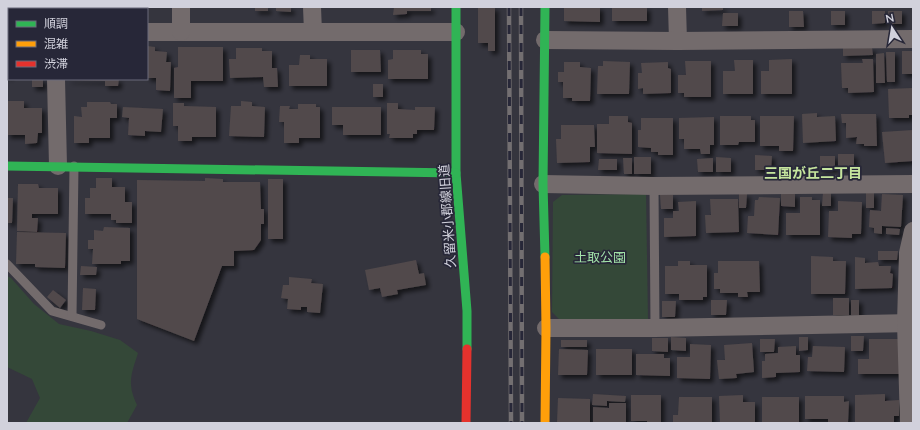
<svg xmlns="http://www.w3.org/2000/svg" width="920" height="430" font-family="Lato,'Noto Sans JP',sans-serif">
<defs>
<filter id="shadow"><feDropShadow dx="3.5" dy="3.5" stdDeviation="2" flood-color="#0009"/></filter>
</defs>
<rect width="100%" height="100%" fill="#35353e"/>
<g fill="#344838">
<path d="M646 194 648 319 561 321 552 312 553 202 562 195Z"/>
<path d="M7 276 11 278 34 304 59 324 91 331 120 340 138 353C131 375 127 383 137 405L127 423H26L40 398 32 379 7 367Z"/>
</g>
<g fill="#51494b" filter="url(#shadow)">
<rect x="255" y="7" width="13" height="4"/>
<path d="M276 7H291V12L276 11Z"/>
<path d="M394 7H431V11H407V14L393 15Z"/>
<path d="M478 7H495V51H488V43H478Z"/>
<path d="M564 7H600V22L564 21Z"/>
<rect x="612" y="7" width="35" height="14"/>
<path d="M702 7H723V10L702 11Z"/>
<path d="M789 11H803L804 27H789Z"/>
<rect x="831" y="11" width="14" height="14"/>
<path d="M872 11H885V23L872 24Z"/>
<path d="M888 11H902V24H889Z"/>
<path d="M723 13H738V26H722Z"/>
<path d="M147 46 155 47V51L167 52 166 62H171L170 91 156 90V78H147Z"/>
<rect x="7" y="47" width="2" height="30"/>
<path d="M178 47H223V81H191V98H174V68L178 67Z"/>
<path d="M236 48H262V51H272V68H277L278 87H264L263 77 230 78 229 59H236Z"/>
<path d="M843 48H872L873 55 843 56Z"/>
<path d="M351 50H380L381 72H351Z"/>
<path d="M393 50H421V54H428V79H388V60L393 59Z"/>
<rect x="902" y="51" width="11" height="23"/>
<path d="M886 52H895V82H887Z"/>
<path d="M884 53 885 83H876V54Z"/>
<path d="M300 55H310V59H327V86H289V65H299Z"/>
<path d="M792 59V94H761V71H769V60Z"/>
<path d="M862 59H873L874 92 848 93V88H842L841 63H863Z"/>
<path d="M734 60H753V94H723V71H735Z"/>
<path d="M603 61 630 62 629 94H597L598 66H603Z"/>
<path d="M685 61H711V97H684V93H678V75H686Z"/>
<path d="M564 62H580V67L591 68 590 101H572V98H563V82H558V72H564Z"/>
<path d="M668 62V68L671 69V93L643 94V88L638 89V73H642L641 63Z"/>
<rect x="32" y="79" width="11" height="8"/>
<path d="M68 79H119L118 86H105V81L68 80Z"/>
<rect x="373" y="84" width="10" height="13"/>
<path d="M913 88V115H909V118H889L888 89Z"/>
<path d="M7 101H24V108H42V133H38L37 143 25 144V135H7Z"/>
<path d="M241 101 252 102V106L265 107 264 137 229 136 231 106H241Z"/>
<path d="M87 102H110L111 104H117V118H110V138H89V143H74V116L82 117 81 107H87Z"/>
<path d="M173 103H184V106L216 107V137H192V141H178V126H173Z"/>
<path d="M387 103H398V109L415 110V107H435L434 130H417V134H413V138H389L390 134H387Z"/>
<path d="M298 104H316V107H320V138H299V143H284V122H279L280 106H290L289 109H298Z"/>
<path d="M123 107 163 109 161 132 145 131V136L128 135 129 118 122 117Z"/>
<path d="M332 107H381V135H343V125H332Z"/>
<path d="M817 113V117L835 116 836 141 803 143 802 114Z"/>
<path d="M841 114H876L877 146H864V144H856L857 137 846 138V123H842Z"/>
<path d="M609 116H628V122L632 123V154L597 153V124H609Z"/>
<path d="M720 116H751V120H755V142H739L738 145H720Z"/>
<path d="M760 116H794L793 151H779V146H760Z"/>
<path d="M714 117V145H710V154H701L700 149H684V139H679V118Z"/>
<path d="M641 118H673V155H658V152H651V148L638 147V130H641Z"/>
<path d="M561 125H594L595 147H590V162L557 163 556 139H561Z"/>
<path d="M913 130V161L885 163 882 132Z"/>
<rect x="838" y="154" width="16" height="14"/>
<path d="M755 155 772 156 771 170H755Z"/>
<rect x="820" y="156" width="15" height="13"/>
<rect x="634" y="157" width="17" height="17"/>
<path d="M716 157 731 158V172H716Z"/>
<path d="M623 158H632V174H624Z"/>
<path d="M713 158V172H698L697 159Z"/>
<path d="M599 159H617V170H598Z"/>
<path d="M96 178H112V187H125V202H132V223H116V220H111V214H85V198H90V188H96Z"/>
<path d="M205 178 223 179V182H260L261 209H264V224H261V240L254 250 234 251V266H222L194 341 137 319V180L205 181Z"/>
<rect x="268" y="179" width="15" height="60"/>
<path d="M18 184H38L39 188H58V214H32V218H38L37 232 17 231Z"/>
<path d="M823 192 831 193V206H822Z"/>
<path d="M866 192 874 193V208H866Z"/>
<path d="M781 193 795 194V207L781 206Z"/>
<path d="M739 194H747L746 208H739Z"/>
<path d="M882 194 903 195 901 227 882 226V234L874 233V228L869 227 870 210 881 211Z"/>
<path d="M660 195H673V209H661Z"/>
<path d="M759 197 780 198 778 235 747 233 748 216H754L755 200H758Z"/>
<path d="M800 197H812V200H820V235H786V213H800Z"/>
<path d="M7 198H13L12 223H7Z"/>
<path d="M710 199H738L739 232 706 233 705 215H711Z"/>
<path d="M696 201V236L664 237V218H673V211H679L678 202Z"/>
<path d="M838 201 862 202 861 234H852V238L828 237 829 211H838Z"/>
<path d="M104 227 130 228V261H121V264H92L93 249H88V240H94V230L103 231Z"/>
<path d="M886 228 900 229 899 235 886 234Z"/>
<path d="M17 232 66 233 65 268 35 267V264H16Z"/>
<path d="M878 251H898L897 260H878Z"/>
<path d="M811 256 833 257V261H846L845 294H811Z"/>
<path d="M855 257 865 258V263L878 262 879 266H891L890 273 893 274 892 288 855 289Z"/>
<path d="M416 260 419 274 424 273 426 285 397 290 398 294 382 297 380 288 369 290 365 270Z"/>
<path d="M678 261H690V265H707V297H703V300H679V294H665V266H678Z"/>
<path d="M718 261H759L760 292H747L748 297H738V293H720V289H714V273H718Z"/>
<path d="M81 266 97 267 96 275H80Z"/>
<path d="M289 277 312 279 311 283 323 284 320 313 307 312V307H301V310L287 309 288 299 281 298 283 285H289Z"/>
<path d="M83 288 96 289 95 310H82Z"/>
<path d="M53 290 66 300 60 308 47 297Z"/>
<rect x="833" y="298" width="16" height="17"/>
<path d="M711 300H727L726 315H711Z"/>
<rect x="851" y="300" width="8" height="15"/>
<path d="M662 301H676L675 317H662Z"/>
<path d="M851 336H864L863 351H851Z"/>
<path d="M671 337 686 338V351L671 350Z"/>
<path d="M799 337H808V350L799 351Z"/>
<path d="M652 338H668V352L652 351Z"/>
<path d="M760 339H775L774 352H760Z"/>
<path d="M869 339H899V374H858V359H869Z"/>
<rect x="561" y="340" width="26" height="7"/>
<path d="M752 343 754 372 736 374 737 378 719 379 717 360H725L724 345Z"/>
<path d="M690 344 711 345 710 379 677 378V357H690Z"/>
<path d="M796 346V355H800V372L776 373V377L762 378V361H765V354L778 353V347Z"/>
<path d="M813 346 845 347 844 372 807 371 808 357H812Z"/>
<path d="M559 349 588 350 587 375H558Z"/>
<rect x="596" y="349" width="36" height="26"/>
<path d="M636 354H664V358H670V376L636 375Z"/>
<path d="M593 394 626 396 625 402 607 401V406L592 405Z"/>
<path d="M885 394V401L899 400V416H894V423H855V395Z"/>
<path d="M631 395H661V423H647V421H631Z"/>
<path d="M743 395V402H755V423H720L719 396Z"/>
<path d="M805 396H844V402L849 401 848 423H828V419H805Z"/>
<path d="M679 397H712V423H673V415H678Z"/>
<rect x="762" y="397" width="37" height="26"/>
<path d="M558 398 590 399V423H557Z"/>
<path d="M609 403H626V423H593V407L609 408Z"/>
</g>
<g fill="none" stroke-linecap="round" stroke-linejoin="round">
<g stroke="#736b6c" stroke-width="9">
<path d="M654 186 655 328"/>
<path d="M7 264 52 311 101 325"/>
<path d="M72 316 74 166"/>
</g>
<g stroke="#736b6c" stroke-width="18">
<path d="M312 7 313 32"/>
<path d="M677 7 678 41"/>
<path d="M56 9V7"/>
<path d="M7 31H9"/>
<path d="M147 32H456"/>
<path d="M181 32V7"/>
<path d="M545 40 678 41 913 39"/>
<path d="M56 79 58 166"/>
<path d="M543 184 654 186 913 184"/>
<path d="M546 328H655L913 323"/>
<path d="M909 423 906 323 908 253 913 231"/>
</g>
<g stroke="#30b455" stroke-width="9">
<path d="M456 7V173L467 311V349"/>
<path d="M7 166 456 173"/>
<path d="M545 257 543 184 545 7"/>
</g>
<path stroke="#ff9f0a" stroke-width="9" d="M545 257 546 328 545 423"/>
<path stroke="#e5322d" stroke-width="9" d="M466 423 467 349"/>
<g stroke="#736f71" stroke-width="4.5">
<g id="rail">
<path d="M509 7 511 423"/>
<path d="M521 7 522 423"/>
</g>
</g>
<use href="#rail" stroke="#272738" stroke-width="3" stroke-dasharray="9" stroke-linecap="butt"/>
</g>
<g text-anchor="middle" stroke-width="3.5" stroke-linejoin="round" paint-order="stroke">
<g font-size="13" fill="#d1d1dc" stroke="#272738">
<text transform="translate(447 216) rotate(-94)" y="5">久留米小郡線旧道</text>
</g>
<g font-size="13" fill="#a1e1a8" stroke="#272738">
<text x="600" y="262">土取公園</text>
</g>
<g font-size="14" font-weight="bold" fill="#c6e59e" stroke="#272738">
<text x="813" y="178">三国が丘二丁目</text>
</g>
</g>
<rect width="920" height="430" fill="none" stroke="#d1d1dc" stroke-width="16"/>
<rect x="8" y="8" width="140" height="72" fill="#272738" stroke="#6b6b7a"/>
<rect x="16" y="21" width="20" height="6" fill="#30b455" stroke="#6b6b7a"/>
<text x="44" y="28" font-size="12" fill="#d1d1dc">順調</text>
<rect x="16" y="41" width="20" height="6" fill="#ff9f0a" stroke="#6b6b7a"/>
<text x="44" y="48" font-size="12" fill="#d1d1dc">混雑</text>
<rect x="16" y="61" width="20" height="6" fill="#e5322d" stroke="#6b6b7a"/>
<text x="44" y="68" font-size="12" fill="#d1d1dc">渋滞</text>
<g transform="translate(892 28) rotate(348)" stroke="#272738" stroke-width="3" paint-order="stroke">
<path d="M0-3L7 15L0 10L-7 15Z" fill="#d1d1dc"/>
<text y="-6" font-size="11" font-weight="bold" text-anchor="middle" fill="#d1d1dc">N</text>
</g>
</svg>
